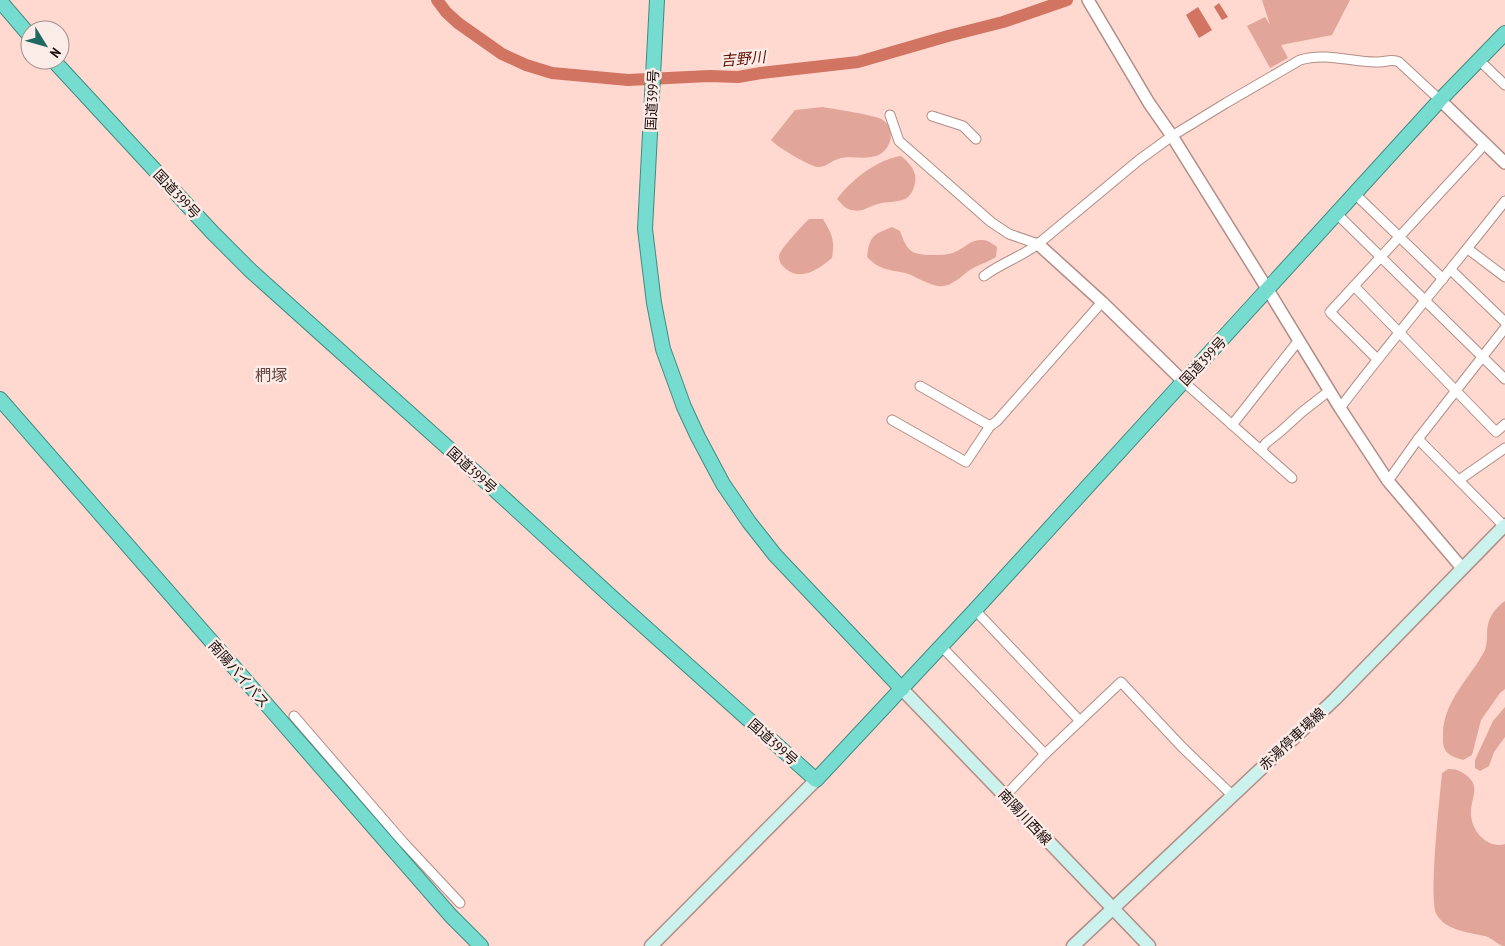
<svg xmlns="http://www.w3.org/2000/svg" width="1505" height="946" font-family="'PT Sans Narrow','Noto Sans JP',sans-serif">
<rect width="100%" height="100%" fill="#ffd8d0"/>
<g fill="#e1a699">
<path d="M1262 0H1350L1332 35 1281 45 1288 58 1270 68 1247 26 1265 17 1270 25Z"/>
<path d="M823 107C834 109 876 115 883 120 897 130 891 151 876 156 864 160 850 155 838 159 831 161 825 168 817 167 808 165 777 147 771 140L795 110Z"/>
<path d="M901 156C907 161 914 168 915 175 917 183 912 196 905 199 896 203 887 201 878 204 869 206 862 213 852 210 845 209 841 203 837 199 851 180 878 159 901 156Z"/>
<path d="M809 219H823C832 234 835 240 832 258 820 268 802 282 786 269 782 266 779 262 779 256 780 249 803 225 809 219Z"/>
<path d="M892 227 900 231C907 251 911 255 933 255 940 255 948 255 955 252 966 247 971 239 983 240 988 240 993 244 997 247L996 257C988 262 983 263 975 267 963 273 953 288 938 286 926 284 916 276 905 273 887 269 880 270 867 257 870 236 872 235 892 227Z"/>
<path d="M1505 601V689L1500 693 1481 720 1472 755 1463 760C1446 755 1442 751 1443 733 1444 701 1469 679 1484 652 1487 646 1487 639 1487 633 1487 619 1494 609 1505 601Z"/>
<path d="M1505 707V737L1494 752 1489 766 1480 771 1475 768V760L1493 721Z"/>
<path d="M1448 769C1456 769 1459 770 1466 775 1482 787 1470 798 1471 815 1472 832 1488 849 1505 844V946C1498 946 1493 938 1485 936 1470 933 1445 930 1437 915 1428 902 1440 795 1442 773Z"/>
</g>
<g fill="#d17461">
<path d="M1219 3 1228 17 1222 20 1214 7Z"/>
<path d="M1198 7 1212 30 1199 38 1186 15Z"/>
</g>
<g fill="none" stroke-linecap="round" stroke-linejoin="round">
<path stroke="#d17461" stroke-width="12" d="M437 0 446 12 458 23 502 54 526 65 552 73 628 80 709 76 738 77 761 73 858 62 948 36 1003 22 1067 0"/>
<g stroke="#b28e86" stroke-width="11">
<g id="minor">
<path d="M1479 60 1505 85"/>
<path d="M890 115 899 141 991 222 1009 234 1038 244"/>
<path d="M932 116 963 126 976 139"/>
<path d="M1355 194 1443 279"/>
<path d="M1337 214 1505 379"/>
<path d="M1468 249 1505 277"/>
<path d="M1451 270 1505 322"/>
<path d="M984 276C1001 263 1021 257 1038 244L1139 160 1172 136 1226 103 1300 60C1326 52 1350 62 1376 62 1384 63 1391 58 1399 62L1440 100"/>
<path d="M1354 286 1496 432 1505 424"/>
<path d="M1377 359 1330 312 1485 144"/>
<path d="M1184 382 1292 478"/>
<path d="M920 386 990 426"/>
<path d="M1340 408C1393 338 1450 271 1505 201"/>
<path d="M892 420 966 462 990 426 997 421 1102 302"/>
<path d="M1232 425 1299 340"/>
<path d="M1418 439 1504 526"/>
<path d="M1261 450 1266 443 1280 432 1302 412 1329 391"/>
<path d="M1459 480 1505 448"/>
<path d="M1388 481 1418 439 1505 328"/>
<path d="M975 610 1080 721"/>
<path d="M941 646 1045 754"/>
<path d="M294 716 403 842 460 903"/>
<path d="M1005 796 1045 754 1121 682 1182 747 1232 795"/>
</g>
</g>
<g stroke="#b28e86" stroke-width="14">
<g id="tertiary">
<path d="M1088 0 1149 103 1172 136 1268 290 1340 408 1388 481 1462 568"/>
<path d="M1440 100 1505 163"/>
<path d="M1038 244 1102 302 1184 382"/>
</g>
</g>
<g stroke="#b28e86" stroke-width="15">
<g id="secondary">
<path d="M902 689 1149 946"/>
<path d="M651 946 816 780"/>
<path d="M1073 946 1335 699 1505 525"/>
</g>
</g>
<g stroke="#3f8d82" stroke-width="16">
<g id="trunk">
<path d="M657 0 645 229 654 303 663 349 684 407 698 437 723 484 749 522 775 555 902 689"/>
<path d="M0 1 30 36"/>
<path d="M53 60 212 232 251 271 495 490 616 601 816 780 975 610 1440 100 1505 33"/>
<path d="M0 399 451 916 481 946"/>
</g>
</g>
<use href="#minor" stroke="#fff" stroke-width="9"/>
<use href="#tertiary" stroke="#fff" stroke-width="11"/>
<use href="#secondary" stroke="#ccf2ed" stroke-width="12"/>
<use href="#trunk" stroke="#76dcd0" stroke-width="14"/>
</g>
<g text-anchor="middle" stroke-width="5" stroke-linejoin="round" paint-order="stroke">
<g font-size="14" fill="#170b08" stroke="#fbece8">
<text transform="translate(652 100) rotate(-87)" y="5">国道399号</text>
<text transform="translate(177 194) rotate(47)" y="5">国道399号</text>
<text transform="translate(1203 361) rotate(-47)" y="5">国道399号</text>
<text transform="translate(472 470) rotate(42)" y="5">国道399号</text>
<text transform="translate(239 674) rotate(49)" y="5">南陽バイパス</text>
<text transform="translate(1292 739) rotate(-43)" y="5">赤湯停車場線</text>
<text transform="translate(773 742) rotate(42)" y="5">国道399号</text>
<text transform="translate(1025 817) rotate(47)" y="5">南陽川西線</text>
</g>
<g font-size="15" font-style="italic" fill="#630c00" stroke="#fbece8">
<text transform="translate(743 59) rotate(-5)" y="5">吉野川</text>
</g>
<g font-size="16" fill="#64453f" stroke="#fbece8">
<text x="271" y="381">椚塚</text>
</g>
</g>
<g transform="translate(45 45) rotate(127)"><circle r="24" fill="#fbece8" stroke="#a0928e"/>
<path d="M0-4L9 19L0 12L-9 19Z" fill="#1f6960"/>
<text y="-8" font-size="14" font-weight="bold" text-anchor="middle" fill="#170b08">N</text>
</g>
</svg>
